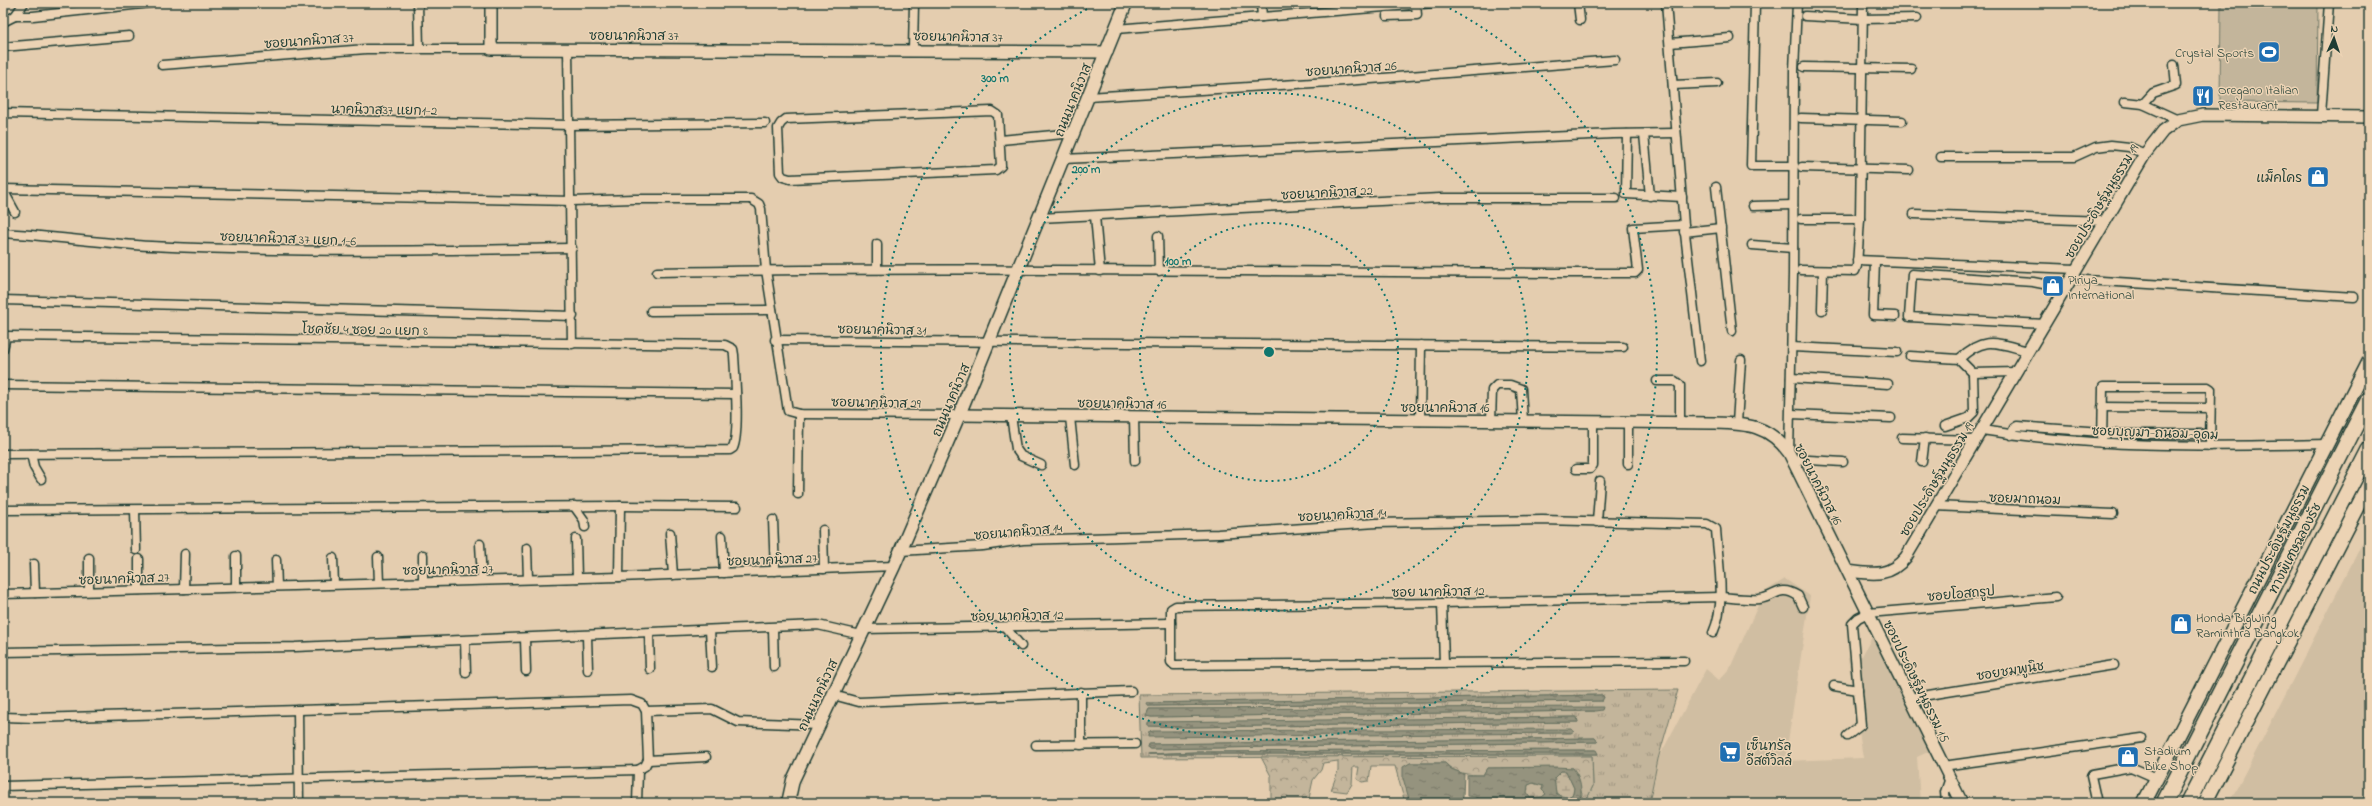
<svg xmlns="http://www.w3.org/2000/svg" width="2372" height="806" font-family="'Indie Flower','Playpen Sans Thai',sans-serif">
<defs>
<pattern id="grass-tufts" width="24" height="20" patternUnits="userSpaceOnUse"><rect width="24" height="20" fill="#c3b59b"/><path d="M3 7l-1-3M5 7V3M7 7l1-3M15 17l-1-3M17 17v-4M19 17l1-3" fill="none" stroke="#9e947f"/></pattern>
<pattern id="forest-crowns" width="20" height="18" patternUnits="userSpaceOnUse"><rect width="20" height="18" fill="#c3b59b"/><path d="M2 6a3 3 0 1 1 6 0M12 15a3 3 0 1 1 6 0" fill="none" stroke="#9e947f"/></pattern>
<pattern id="wetland-marsh" width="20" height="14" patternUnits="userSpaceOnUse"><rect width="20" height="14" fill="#c3b59b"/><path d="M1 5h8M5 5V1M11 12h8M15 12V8" fill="none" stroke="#9e947f"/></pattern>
<pattern id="water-ripples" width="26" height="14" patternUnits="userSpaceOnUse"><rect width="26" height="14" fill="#95937e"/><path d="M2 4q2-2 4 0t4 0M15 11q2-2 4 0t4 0" fill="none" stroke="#797968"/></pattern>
</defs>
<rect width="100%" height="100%" fill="#e4cdaf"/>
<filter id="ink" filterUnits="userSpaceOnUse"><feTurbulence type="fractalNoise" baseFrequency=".025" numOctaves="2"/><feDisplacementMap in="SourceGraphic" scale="8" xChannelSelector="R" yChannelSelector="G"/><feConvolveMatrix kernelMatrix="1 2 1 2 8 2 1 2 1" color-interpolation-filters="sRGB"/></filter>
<g filter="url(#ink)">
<g fill="#d0bea2">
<path d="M2369 530V803H2229L2263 738Z"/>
<path d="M1785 579 1810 596 1785 761 1863 758 1848 658 1862 656 1873 635 1930 751 1917 757 1920 803H1649L1658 759 1706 669 1719 680 1730 668 1764 592Z"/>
</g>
<path fill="url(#grass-tufts)" stroke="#717968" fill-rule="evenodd" d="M1678 690 1658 759 1649 803H1585L1593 786 1592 756 1141 758 1139 695ZM1602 695 1604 697 1602 701 1148 706 1146 703ZM1149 709H1157L1595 711 1151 717 1146 715ZM1576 717 1578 722 1186 727 1148 726V723ZM1595 738 1598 742 1150 749 1148 747 1150 744ZM1595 750 1598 754H1149L1195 752Z"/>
<path fill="url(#forest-crowns)" stroke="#717968" d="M1592 756 1593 786 1585 803H1579L1582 794 1573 768H1487L1483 775C1469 775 1455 774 1445 763H1410V802L1405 803 1395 766H1371L1369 781 1362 782 1357 779 1359 767H1353L1352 784 1347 792 1331 790 1338 771V761L1323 763 1321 770 1313 780 1308 803H1271V776L1261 757Z"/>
<g fill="url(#wetland-marsh)" stroke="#717968">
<path d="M1561 771H1566L1574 788 1573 794 1568 797 1560 796 1556 793 1554 778Z"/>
<path d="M1533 783 1544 786 1542 790 1546 794 1542 797 1530 798 1526 793 1528 785Z"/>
</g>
<path fill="#c3b59b" stroke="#717968" d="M2221 3H2318L2317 103 2220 102Z"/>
<g fill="url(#water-ripples)" stroke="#667160" fill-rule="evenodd">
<path d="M1602 695 1604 697 1602 701 1148 706 1146 703Z"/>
<path d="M1603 707 1602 710 1595 711 1151 717 1146 716 1149 709Z"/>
<path d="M1577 717 1578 722 1186 727 1148 726V722Z"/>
<path d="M1571 729 1574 731 1571 733 1148 737 1149 732 1153 731Z"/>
<path d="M1595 738 1598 742 1149 749 1148 747 1149 744Z"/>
<path d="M1596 750 1598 754H1148L1195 752Z"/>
<path d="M1410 763H1445L1451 769 1464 774 1463 797C1453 805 1423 802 1410 802L1403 778V767Z"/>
<path d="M1556 767 1573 768C1581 778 1583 791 1579 803H1477L1476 797 1467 796V775H1483L1487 768ZM1561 771H1566L1574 788 1573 794 1568 797 1560 796 1556 793 1554 778ZM1533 783 1543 786 1542 790 1546 794 1542 797 1530 798 1527 793 1528 785Z"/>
</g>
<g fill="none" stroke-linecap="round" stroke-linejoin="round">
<g stroke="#1f3d34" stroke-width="11">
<g id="minor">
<path d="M418 3 419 49"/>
<path d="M1261 3 1262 17"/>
<path d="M1578 3 1580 20"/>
<path d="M1666 3 1684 225 1700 361"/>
<path d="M1755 3 1751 166H1794"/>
<path d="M15 16H33L151 3"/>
<path d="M1387 16 1417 15 1416 5"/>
<path d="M1805 16 1863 19 1917 18"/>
<path d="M3 22 15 16 24 3"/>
<path d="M1116 29 1434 3"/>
<path d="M1670 43 1730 38"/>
<path d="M3 47 129 36"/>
<path d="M568 49 572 344"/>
<path d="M913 49 914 4"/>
<path d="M162 65 366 49H491"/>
<path d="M1804 67 1911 69"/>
<path d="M1673 85 1717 83"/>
<path d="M1088 97 1345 81 1615 60"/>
<path d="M2125 102 2143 104 2178 120"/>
<path d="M2143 104 2153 93 2176 85 2174 65"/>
<path d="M992 111 998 115 1001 166 996 170 790 179 783 177 780 173 778 128 781 123 786 119Z"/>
<path d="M3 113 569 125 765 123"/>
<path d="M2321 115 2329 3"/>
<path d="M1801 118 1902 121"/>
<path d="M1627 134 1626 194 1682 197"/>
<path d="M1644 134 1650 196"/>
<path d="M1001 140 1074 133"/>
<path d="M1941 157H2074L2096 147 2111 145 2129 147 2145 154"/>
<path d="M1063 159 1613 134 1676 133"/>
<path d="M1802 167 1909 170"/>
<path d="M1716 187 1732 331"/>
<path d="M3 189 572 201 633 199H751L759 204 761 209 766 270 788 411 799 414 959 415"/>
<path d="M3 190 15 212"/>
<path d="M1753 206 1793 205"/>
<path d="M1914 214 2104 221"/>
<path d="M1095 216 1100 271"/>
<path d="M1039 218 1440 198H1616"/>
<path d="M1801 219H1860"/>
<path d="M1684 232 1721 228"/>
<path d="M3 233C52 236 101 243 151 246 291 253 431 251 572 248"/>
<path d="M1158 236 1159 271"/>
<path d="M877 244V269"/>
<path d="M1752 245 1793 248"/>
<path d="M1857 260 2076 269"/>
<path d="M1875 262 1873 315 1895 316"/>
<path d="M1801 270 1855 271 1857 266 1860 219 1863 3"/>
<path d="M657 272C983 266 1309 273 1635 273L1638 270 1633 228 1684 225"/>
<path d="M2070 279 2354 297"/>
<path d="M3 300 573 316"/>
<path d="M1822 310 1823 271"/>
<path d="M651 311 772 310"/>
<path d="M2044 324 1909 317 1912 274 2033 282 2064 288"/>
<path d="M775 340 1623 347"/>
<path d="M1792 347 1897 352"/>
<path d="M3 349 6 336 725 345 733 349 734 355C735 374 740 433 733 448L730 450 3 454"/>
<path d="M1910 356 1959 359 1973 373 2016 372"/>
<path d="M1959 359C1985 335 1996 343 2028 351"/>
<path d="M1791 378 1888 384"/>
<path d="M1657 381H1675L1680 385V422"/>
<path d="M3 385 736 394"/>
<path d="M2102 407 2210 408"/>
<path d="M1791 414 1891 418"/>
<path d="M1011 416 1016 449 1021 456 1041 465"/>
<path d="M1070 417 1075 465"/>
<path d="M1134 417 1135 461"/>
<path d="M1420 421 1421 345"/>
<path d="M1491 421 1492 390 1497 385H1510L1521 389 1523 421"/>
<path d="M1628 422V464"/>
<path d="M1737 423 1741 360"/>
<path d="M1945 426 1968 418 1974 412 1973 373"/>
<path d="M1982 430C2096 448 2212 447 2327 444"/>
<path d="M2102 434H2210"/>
<path d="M2011 435 2014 428 2017 426 2102 432"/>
<path d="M1902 438 1976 440"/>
<path d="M2102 443 2103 387H2208L2211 389 2210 446"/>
<path d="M1789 453 1793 274 1794 71 1797 3"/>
<path d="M31 454 34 467 41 479"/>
<path d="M1792 459 1843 462"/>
<path d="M1922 462 1925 438"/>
<path d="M1576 469H1590L1593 465V422"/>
<path d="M798 494 799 414"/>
<path d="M574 506 584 520 585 527"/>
<path d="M1935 506 2113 514"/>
<path d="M3 510 620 506 737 507"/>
<path d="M135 510 136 550"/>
<path d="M773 520 775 571"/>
<path d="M1597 522 1600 481"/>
<path d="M823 530 824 569"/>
<path d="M670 533 673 575"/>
<path d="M722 536 724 573"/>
<path d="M576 539 577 578"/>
<path d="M480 544 482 580"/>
<path d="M527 548 528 579"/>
<path d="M900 551 983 546 1023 540 1218 534 1376 523 1542 520 1707 524 1716 529C1718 563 1727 601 1713 633"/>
<path d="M423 555V582"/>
<path d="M236 556V587"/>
<path d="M378 557 379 583"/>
<path d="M333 558 334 584"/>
<path d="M139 559V590"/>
<path d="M276 560 277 586"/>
<path d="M34 564 35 593"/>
<path d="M619 577 620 506"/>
<path d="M184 589 185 554"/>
<path d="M89 591V558"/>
<path d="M3 594 619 577 894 566"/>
<path d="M1442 603 1444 662"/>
<path d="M1005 627 1021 646"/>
<path d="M773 628 774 667"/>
<path d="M864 629 1171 623"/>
<path d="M710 630 712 667"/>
<path d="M649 633 650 669"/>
<path d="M587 636 588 670"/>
<path d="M525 639 526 671"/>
<path d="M465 641 466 673"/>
<path d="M3 652 295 647 818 625 861 635"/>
<path d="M1684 661 1174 665 1171 662V609L1176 606 1442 603 1721 597C1733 598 1747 600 1759 599 1776 597 1779 584 1798 596L1803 607"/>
<path d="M1834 686 1858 690"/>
<path d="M1081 692V745"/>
<path d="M833 695 859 702 1131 691"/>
<path d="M1910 698 2114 665"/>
<path d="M298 710 299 803"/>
<path d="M646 711 712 709 738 722 819 725"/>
<path d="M3 717 35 718 631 700 642 704 646 711 648 760 645 766 638 770 637 803"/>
<path d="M1847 736 1861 725 1852 624 1858 618 1868 613 2056 597"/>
<path d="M1036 745 1135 744"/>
<path d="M648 760 706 757"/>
<path d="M1943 766 2142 738"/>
<path d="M3 786 638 770"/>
<path d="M1946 803 1945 792 1950 778"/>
<path d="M2097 803 2091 776 2092 774 2131 767 2156 778"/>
</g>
</g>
<g stroke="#1f3d34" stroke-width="14">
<g id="tertiary">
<path d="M491 3V49L1107 52"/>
<path d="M959 415 1713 423C1746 424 1768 424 1789 453L1962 803"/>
<path d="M1848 571C1872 574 1889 578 1906 557L2145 154 2163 131 2178 120 2203 115 2369 117"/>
</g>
</g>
<g stroke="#1f3d34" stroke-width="15">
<path id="secondary" d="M788 803 793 780 894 566 959 415 1126 3"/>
</g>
<g stroke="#1f3d34" stroke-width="16">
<g id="primary">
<path d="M2144 803 2369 361"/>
<path d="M2205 803 2369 484"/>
</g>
</g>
<g stroke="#1f3d34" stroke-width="18">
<g id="motorway">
<path d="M2164 803 2369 399"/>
<path d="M2188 803 2369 450"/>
</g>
</g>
<use href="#minor" stroke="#ecd3b4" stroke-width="8"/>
<use href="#tertiary" stroke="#ecd3b4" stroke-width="11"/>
<use href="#secondary" stroke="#ecd3b4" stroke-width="12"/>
<use href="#primary" stroke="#ecd3b4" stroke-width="13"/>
<use href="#motorway" stroke="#ecd3b4" stroke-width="15"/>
</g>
</g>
<g fill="none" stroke="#0f766e" stroke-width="2" stroke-dasharray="2 4">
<circle cx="1269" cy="352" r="129"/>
<circle cx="1269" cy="352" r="259"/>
<path d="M1439 3A388 388 0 1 1 1099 3"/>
</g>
<defs>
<g id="stadium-square" transform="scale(1.15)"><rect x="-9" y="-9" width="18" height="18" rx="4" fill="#1f6fb2" stroke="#ecd3b4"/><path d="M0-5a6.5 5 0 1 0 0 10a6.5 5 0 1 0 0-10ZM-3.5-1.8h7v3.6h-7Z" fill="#fff"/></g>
<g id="restaurant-square" transform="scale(1.15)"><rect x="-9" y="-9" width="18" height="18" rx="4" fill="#1f6fb2" stroke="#ecd3b4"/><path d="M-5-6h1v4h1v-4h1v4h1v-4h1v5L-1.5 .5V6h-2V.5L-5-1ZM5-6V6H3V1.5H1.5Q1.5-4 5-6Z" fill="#fff"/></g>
<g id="shop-square" transform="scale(1.15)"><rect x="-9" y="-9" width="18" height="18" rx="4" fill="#1f6fb2" stroke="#ecd3b4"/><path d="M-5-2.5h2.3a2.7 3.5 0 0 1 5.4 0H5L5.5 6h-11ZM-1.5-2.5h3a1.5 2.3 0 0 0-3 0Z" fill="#fff"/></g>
<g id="supermarket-square" transform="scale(1.15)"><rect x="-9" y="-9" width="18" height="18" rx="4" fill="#1f6fb2" stroke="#ecd3b4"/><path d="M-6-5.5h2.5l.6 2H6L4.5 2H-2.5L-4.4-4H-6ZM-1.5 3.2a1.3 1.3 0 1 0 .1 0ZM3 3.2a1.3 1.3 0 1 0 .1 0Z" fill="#fff"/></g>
</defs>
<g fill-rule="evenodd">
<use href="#stadium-square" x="2269" y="52"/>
<use href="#restaurant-square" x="2203" y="96"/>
<use href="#shop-square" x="2318" y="177"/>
<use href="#shop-square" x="2053" y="286"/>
<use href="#shop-square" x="2181" y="624"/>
<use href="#supermarket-square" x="1730" y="752"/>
<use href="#shop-square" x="2128" y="757"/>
</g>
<g text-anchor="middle" stroke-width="3" stroke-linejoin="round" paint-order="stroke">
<g font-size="13" fill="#1f3d34" stroke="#ecd3b4">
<text x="634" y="40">ซอยนาคนิวาส 37</text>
<text transform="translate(958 36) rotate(1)" y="5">ซอยนาคนิวาส 37</text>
<text transform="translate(309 40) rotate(-4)" y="5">ซอยนาคนิวาส 37</text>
<text transform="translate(1351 68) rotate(-4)" y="5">ซอยนาคนิวาส 26</text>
<text transform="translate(1072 100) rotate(-68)" y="5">ถนนนาคนิวาส</text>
<text transform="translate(384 109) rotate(1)" y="5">นาคนิวาส37 แยก1-2</text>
<text transform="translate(1327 192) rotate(-3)" y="5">ซอยนาคนิวาส 22</text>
<text transform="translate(2101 201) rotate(-59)" y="5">ซอยประดิษฐ์มนูธรรม 19</text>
<text transform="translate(288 238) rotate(2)" y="5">ซอยนาคนิวาส 37 แยก 1-6</text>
<text transform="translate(365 329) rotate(1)" y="5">โชคชัย 4 ซอย 20 แยก 8</text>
<text transform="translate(882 329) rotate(1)" y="5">ซอยนาคนิวาส 31</text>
<text transform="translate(950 400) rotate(-67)" y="5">ถนนนาคนิวาส</text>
<text transform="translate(876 402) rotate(1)" y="5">ซอยนาคนิวาส 29</text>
<text transform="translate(1122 403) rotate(1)" y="5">ซอยนาคนิวาส 16</text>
<text x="1445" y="412">ซอยนาคนิวาส 16</text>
<text transform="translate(2155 432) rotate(2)" y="5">ซอยบุญมา-ถนอม-อุดม</text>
<text transform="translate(1936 479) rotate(-59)" y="5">ซอยประดิษฐ์มนูธรรม 19</text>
<text transform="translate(1819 484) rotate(63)" y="5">ซอยนาคนิวาส 16</text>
<text transform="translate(2025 498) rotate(2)" y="5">ซอยมาถนอม</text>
<text transform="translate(1342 514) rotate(-3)" y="5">ซอยนาคนิวาส 14</text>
<text transform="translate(1018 531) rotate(-5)" y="5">ซอยนาคนิวาส 14</text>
<text transform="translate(2278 539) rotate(-63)" y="5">ถนนประดิษฐ์มนูธรรม</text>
<text transform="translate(2294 548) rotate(-63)" y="5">ทางพิเศษฉลองรัช</text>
<text transform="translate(772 559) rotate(-2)" y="5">ซอยนาคนิวาส 27</text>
<text transform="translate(448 569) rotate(-1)" y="5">ซอยนาคนิวาส 27</text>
<text transform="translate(124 578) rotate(-2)" y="5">ซอยนาคนิวาส 27</text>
<text transform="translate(1438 591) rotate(-1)" y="5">ซอย นาคนิวาส 12</text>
<text transform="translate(1961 593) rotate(-5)" y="5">ซอยโอสถรูป</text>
<text transform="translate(1017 615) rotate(-1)" y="5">ซอย นาคนิวาส 12</text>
<text transform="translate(2010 670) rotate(-9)" y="5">ซอยชมพูนิช</text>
<text transform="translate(1917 681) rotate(64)" y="5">ซอยประดิษฐ์มนูธรรม 15</text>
<text transform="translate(817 695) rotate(-65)" y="5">ถนนนาคนิวาส</text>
</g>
<g font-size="13" fill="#1f3d34" stroke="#ecd3b4" text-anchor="start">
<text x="2254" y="57" text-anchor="end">Crystal Sports</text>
<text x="2218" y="94">Oregano Italian<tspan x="2218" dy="15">Restaurant</tspan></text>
<text x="2302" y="182" text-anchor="end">แม็คโคร</text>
<text x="2068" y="284">Piriya<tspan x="2068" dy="15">International</tspan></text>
<text x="2196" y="622">Honda BigWing<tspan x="2196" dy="15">Raminthra Bangkok</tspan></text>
<text x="1746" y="750">เซ็นทรัล<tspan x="1746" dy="15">อีสต์วิลล์</tspan></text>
<text x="2144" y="755">Stadium<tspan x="2144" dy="15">Bike Shop</tspan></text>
</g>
</g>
<circle cx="1269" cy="352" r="6" fill="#0f766e" stroke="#ecd3b4" stroke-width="2"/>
<g font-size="12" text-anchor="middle" font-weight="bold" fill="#0f766e" stroke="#ecd3b4" stroke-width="3" stroke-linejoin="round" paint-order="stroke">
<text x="995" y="82">300 m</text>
<text x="1086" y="173">200 m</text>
<text x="1178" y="265">100 m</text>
</g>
<rect width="2372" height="806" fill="none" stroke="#ecd3b4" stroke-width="16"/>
<rect x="8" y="8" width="2356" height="790" fill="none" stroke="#1f3d34" stroke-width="1.5" filter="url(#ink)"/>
<g transform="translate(2334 38) rotate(3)" stroke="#ecd3b4" stroke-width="3" paint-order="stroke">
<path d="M0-3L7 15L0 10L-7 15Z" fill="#1f3d34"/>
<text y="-6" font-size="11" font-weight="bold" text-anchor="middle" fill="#1f3d34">N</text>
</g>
</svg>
